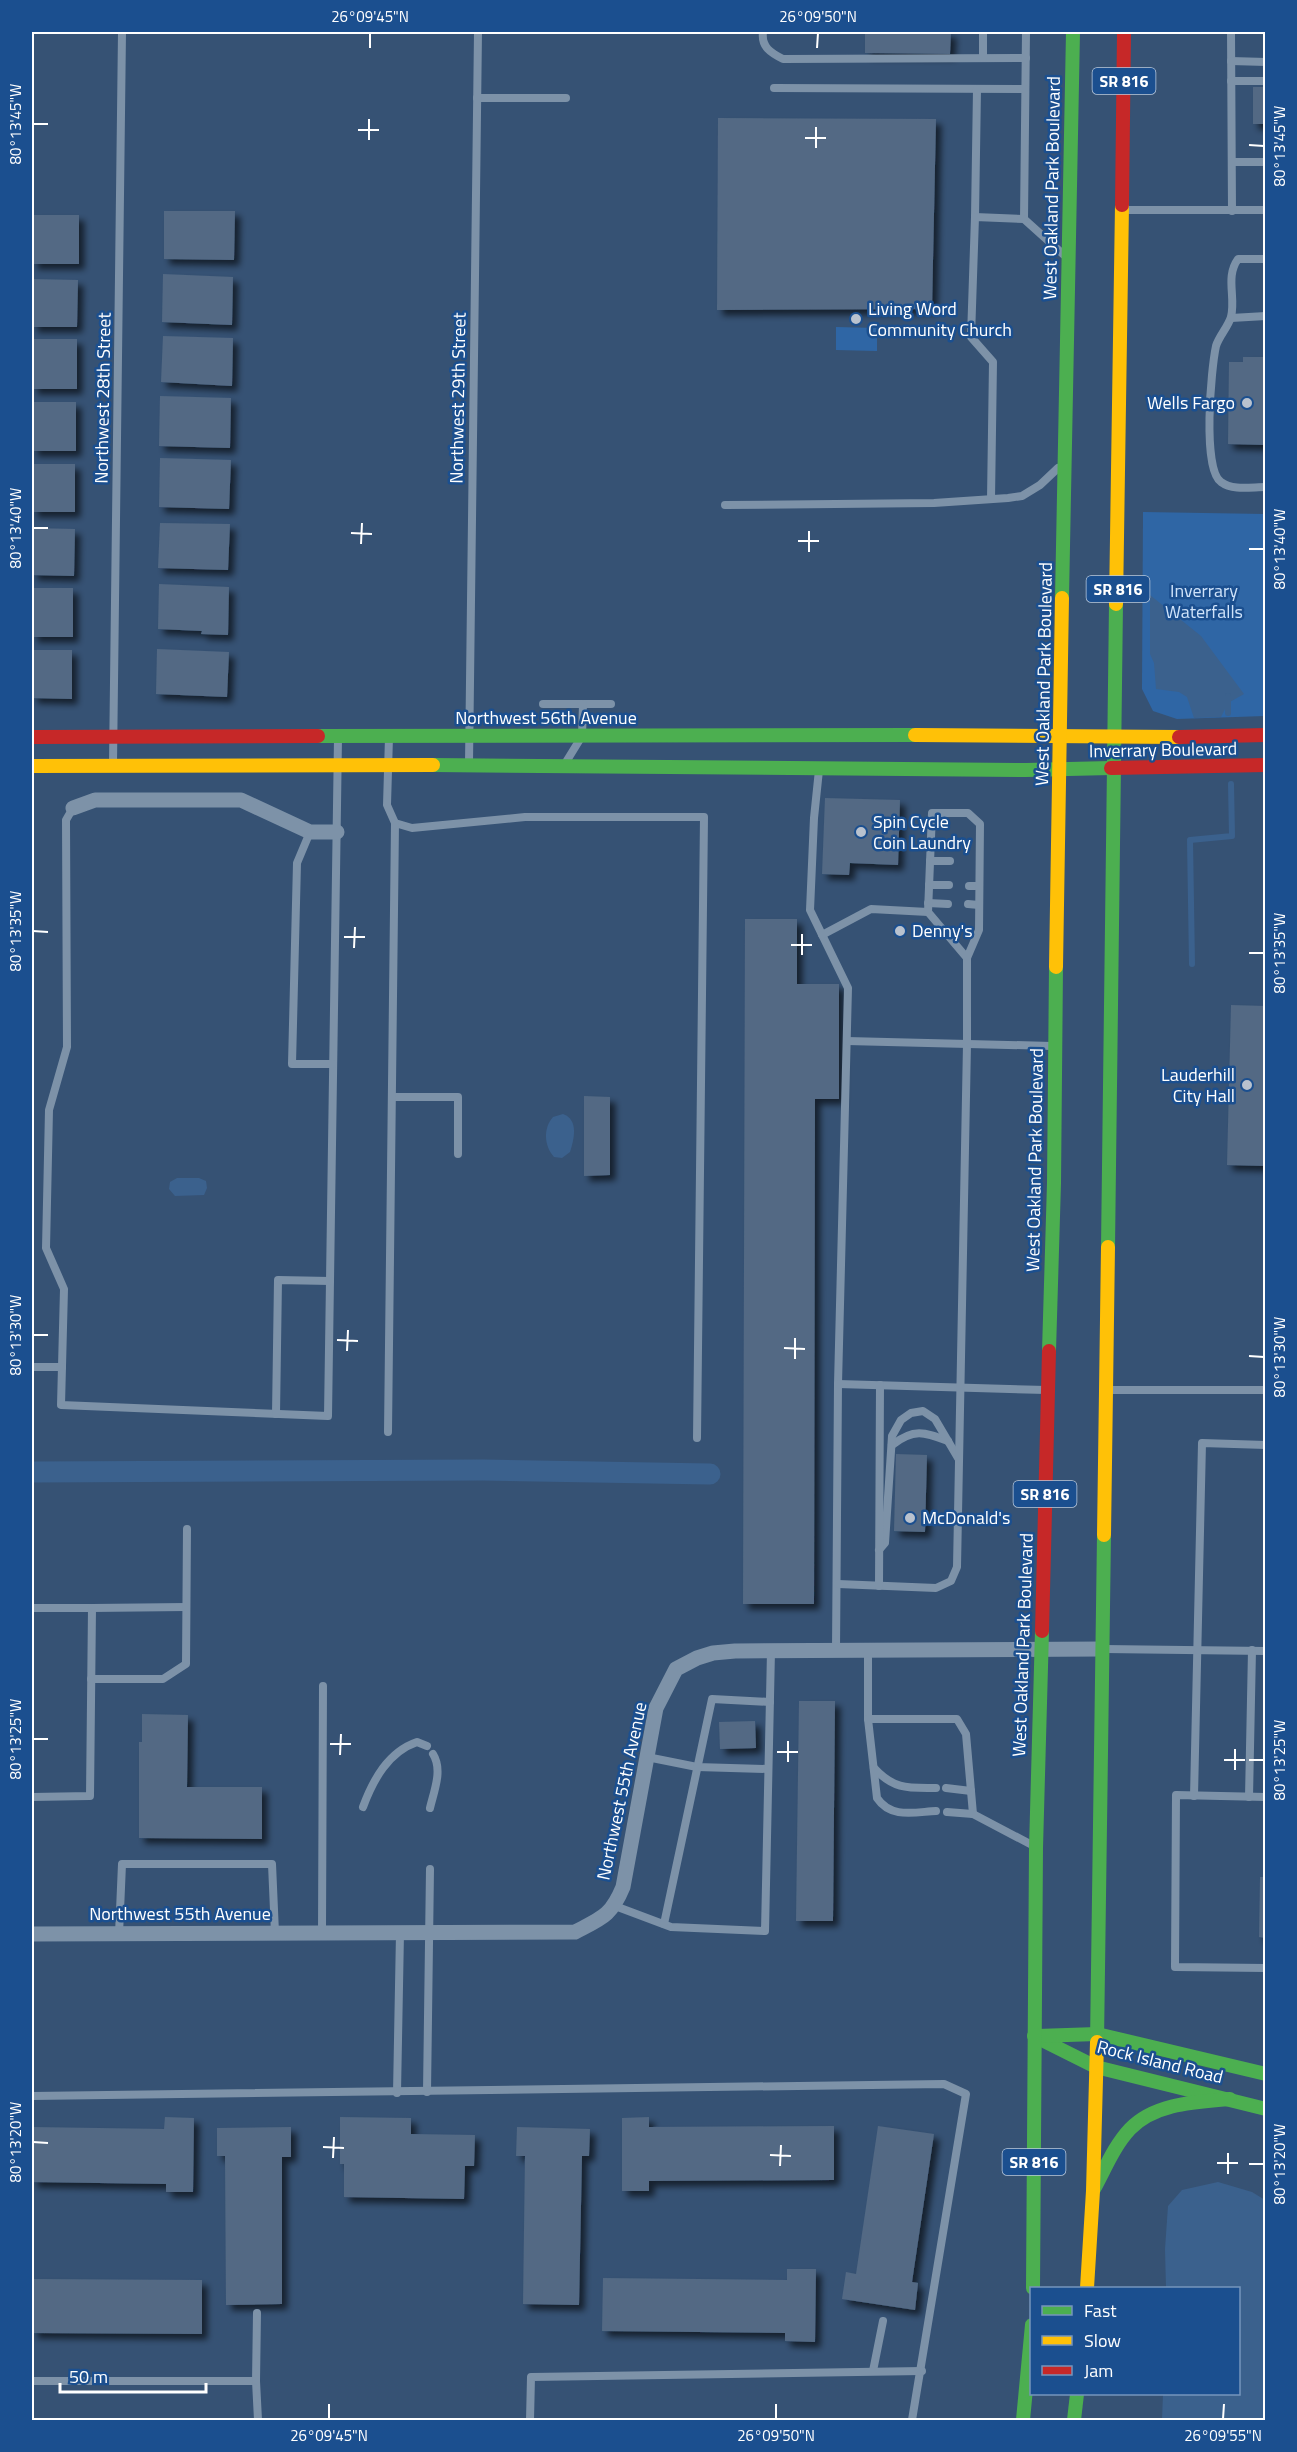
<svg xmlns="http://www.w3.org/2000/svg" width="1297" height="2452" font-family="'Titillium Web',sans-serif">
<defs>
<filter id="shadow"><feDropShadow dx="5.5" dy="5.5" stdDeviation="3" flood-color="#0009"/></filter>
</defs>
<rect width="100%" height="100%" fill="#365274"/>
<g fill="#2f66a5">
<path d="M836 327 877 328V351L836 350Z"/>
<path d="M1143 512 1265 514V716L1177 719 1153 711 1142 689Z"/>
</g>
<g fill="#3b618d">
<path d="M1150 595 1201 636 1244 694 1228 703 1221 717 1194 718 1187 697 1179 692 1156 689 1154 663 1150 654Z"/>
<path d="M563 1114C579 1120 574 1139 570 1152L562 1158 554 1157C544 1146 543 1128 553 1117Z"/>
<path d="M177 1178H199L206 1181 207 1188 204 1195 175 1196 169 1189 170 1182Z"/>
<path d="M1218 2182 1252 2192 1265 2200V2420H1162L1163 2394H1238V2288H1166L1165 2249 1168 2206 1182 2190Z"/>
</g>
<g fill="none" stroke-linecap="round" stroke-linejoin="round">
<g stroke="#3b618d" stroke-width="6">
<path d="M1228 696V713"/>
<path d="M1192 964 1190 840 1232 836 1231 784"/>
</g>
<path stroke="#3b618d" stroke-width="21" d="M32 1472 483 1470 710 1474"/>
</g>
<g fill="#526984" filter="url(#shadow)">
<path d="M865 32H951L950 54 865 53Z"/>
<rect x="1253" y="87" width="13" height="37"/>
<path d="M718 118 936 119 932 309 717 310Z"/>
<path d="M164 211H235L234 260 164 259Z"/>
<rect x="32" y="215" width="47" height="49"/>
<path d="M163 274 233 277 232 325 162 322Z"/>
<path d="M32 279 78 280 77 327H32Z"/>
<path d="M163 336 233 338 232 386 161 382Z"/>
<rect x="32" y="339" width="45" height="50"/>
<path d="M1243 357H1266V445L1228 444 1229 362H1243Z"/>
<path d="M160 396 231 398 230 448 159 446Z"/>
<rect x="32" y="402" width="44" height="49"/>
<path d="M160 458 231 460 229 509 159 507Z"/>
<rect x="32" y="464" width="43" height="48"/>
<path d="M160 523 230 524 228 570 158 568Z"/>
<path d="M32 528 75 529 74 576 32 575Z"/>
<path d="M159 584 229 587 228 635 201 634 202 631 158 629Z"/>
<rect x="32" y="588" width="41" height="49"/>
<path d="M157 649 229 652 227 697 156 694Z"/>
<path d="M32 650H72V699L32 698Z"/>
<path d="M825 798 900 800 898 865 850 863 849 875 822 874Z"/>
<path d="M745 919H797V984H839V1099H815L814 1604H743Z"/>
<path d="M1231 1005 1266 1006V1166L1227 1165Z"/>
<path d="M584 1096 610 1097V1175L584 1176Z"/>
<path d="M896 1454 927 1455 925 1532 894 1531Z"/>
<path d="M799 1701H835L833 1921H796Z"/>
<path d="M142 1714 188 1715 187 1787H262V1839L139 1838V1742H142Z"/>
<path d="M755 1721 756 1748 720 1749 719 1722Z"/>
<path d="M1260 1877H1266V1938L1259 1937Z"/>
<path d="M165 2117 194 2118 193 2192H166V2184L32 2182V2127L164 2129Z"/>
<path d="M340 2117 411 2118V2134L475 2135 474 2166H465L464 2199 344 2197V2164H340Z"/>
<path d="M649 2117V2127L834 2126V2180L649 2181V2191H622V2118Z"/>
<path d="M878 2126 934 2134 912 2282 918 2283 915 2310 842 2299 846 2272 856 2274Z"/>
<path d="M291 2127V2157H282V2304L226 2305 225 2156H217V2128Z"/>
<path d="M517 2127 590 2129 589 2156H582L579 2305 523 2304 525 2156H516Z"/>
<path d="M787 2269H816L815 2342 785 2341V2333L602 2331 603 2278 787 2280Z"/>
<path d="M32 2279 202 2280V2334L32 2333Z"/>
</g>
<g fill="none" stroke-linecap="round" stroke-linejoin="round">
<g stroke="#7d92a8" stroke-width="8">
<path d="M763 32C761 47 771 53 783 59L1026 58"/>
<path d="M1026 32 1024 219 1064 255"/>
<path d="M1231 32 1232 211"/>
<path d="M983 58V32"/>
<path d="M1231 61 1266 62"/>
<path d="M1231 81H1266"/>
<path d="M774 88 1025 89"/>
<path d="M477 98H566"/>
<path d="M1232 162H1266"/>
<path d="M1124 210H1266"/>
<path d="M975 217 977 89"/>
<path d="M1266 259H1238C1225 277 1236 297 1231 317 1228 327 1219 336 1216 346 1211 369 1202 469 1221 482 1233 491 1251 487 1266 487"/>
<path d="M1231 318 1266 316"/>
<path d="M991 499 993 362 971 337 975 217 1024 219"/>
<path d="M725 505 934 503 1008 498 1022 496 1040 485 1058 468"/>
<path d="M543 704H611"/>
<path d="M389 737 387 805 395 823 412 828 525 817H704L697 1438"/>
<path d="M566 762 582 736 583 704"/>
<path d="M469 763 478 32"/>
<path d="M113 764 122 32"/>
<path d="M819 770 814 818 810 910 848 988 838 1384 836 1650"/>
<path d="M73 808 66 820 67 1047 49 1110 46 1248 64 1289 61 1405 328 1416 338 738"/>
<path d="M310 832 297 863 292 1064H333"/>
<path d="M931 843H950"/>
<path d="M930 861H950"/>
<path d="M929 885H949"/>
<path d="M969 886H979"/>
<path d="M928 903 948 904"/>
<path d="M968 904 979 905"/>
<path d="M822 935 871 909 928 912"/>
<path d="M847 1041 1052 1046"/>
<path d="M392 1097H458V1154"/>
<path d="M32 1367H62"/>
<path d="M838 1384 1046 1390"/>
<path d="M1108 1390H1266"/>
<path d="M276 1414 278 1280 330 1281"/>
<path d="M388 1432 395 823"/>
<path d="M892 1445C914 1428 924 1432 948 1441"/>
<path d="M879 1550 885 1543 892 1436 901 1420 911 1413 923 1411 935 1419 958 1458"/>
<path d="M838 1584 936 1588 951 1581 957 1567 967 1044V958L979 930 980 824 968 813H932L928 912 967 958"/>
<path d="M879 1586 880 1385"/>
<path d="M32 1608H92L90 1796 32 1797"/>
<path d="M92 1608 186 1607"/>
<path d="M1104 1649 1266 1651"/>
<path d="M868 1651V1719H957L966 1734 973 1814"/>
<path d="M91 1679H163L186 1664 187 1529"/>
<path d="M868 1719 877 1798C891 1819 915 1812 936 1811"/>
<path d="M647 1757 697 1767 768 1769"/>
<path d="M874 1768C894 1790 909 1788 936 1788"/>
<path d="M946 1788 971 1791"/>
<path d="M1194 1796 1202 1443 1266 1445"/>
<path d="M1249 1797 1252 1650"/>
<path d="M1266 1797 1176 1795 1175 1967 1266 1968"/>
<path d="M363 1807C373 1780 388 1752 417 1742L427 1746"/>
<path d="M430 1808C434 1791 443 1770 433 1754"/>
<path d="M947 1812 973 1814 1032 1845"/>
<path d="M615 1906 671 1927 765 1931 771 1651"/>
<path d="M664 1924 712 1699 770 1702"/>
<path d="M322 1932 323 1686"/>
<path d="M119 1934 122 1864H272L275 1933"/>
<path d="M427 2092 430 1869"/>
<path d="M397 2093 400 1933"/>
<path d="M32 2096 944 2084 966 2094 912 2420"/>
<path d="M873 2371 883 2321"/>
<path d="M32 2381H256L258 2420"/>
<path d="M256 2381 257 2313"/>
<path d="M530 2420 531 2377 922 2371"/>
</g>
<g stroke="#7d92a8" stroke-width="15">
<path d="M73 808 95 800H241L310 832H337"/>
<path d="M32 1934 575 1932C602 1918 611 1916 623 1887L656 1708 676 1669 697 1658 713 1653 735 1651 1103 1649"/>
</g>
<g stroke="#4caf50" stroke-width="14">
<path d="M1062 598 1073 32"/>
<path d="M318 736 915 735"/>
<path d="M433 765 1026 770 1111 768"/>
<path d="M1108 1247 1116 604"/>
<path d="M1049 1351 1054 1183 1056 967"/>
<path d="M1034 2036 1096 2067 1266 2109"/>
<path d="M1037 2036 1097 2034 1266 2074"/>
<path d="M1097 2042 1104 1535"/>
<path d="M1094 2189C1105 2169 1114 2146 1130 2129 1155 2103 1196 2102 1230 2099"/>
<path d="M1033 2288 1036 1848 1042 1631"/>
<path d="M1023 2420 1032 2325"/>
<path d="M1074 2420 1077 2394"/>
</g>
<g stroke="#ffc107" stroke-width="14">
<path d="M1116 604 1122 205"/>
<path d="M915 735 1179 737"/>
<path d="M32 766 433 765"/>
<path d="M1056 967 1062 598"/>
<path d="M1104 1535 1108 1247"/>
<path d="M1087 2288 1093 2191 1097 2042"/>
</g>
<g stroke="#c62828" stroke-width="14">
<path d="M1122 205 1124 32"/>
<path d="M32 737 318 736"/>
<path d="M1179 737 1266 735"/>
<path d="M1111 768 1266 765"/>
<path d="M1042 1631 1049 1351"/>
</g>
</g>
<path fill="none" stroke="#fff" stroke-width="2" d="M370 48V33M817 48 818 33M33 124H48M358 130H379M805 138H826M369 140V119M1249 145 1264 146M816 148V127M33 528H48M351 533 372 534M798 541H819M361 544 362 523M1249 549H1264M809 552V531M33 931 48 932M344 937H365M791 945H812M354 948 355 927M1249 953H1264M802 955V934M33 1335H48M337 1340 358 1341M784 1348 805 1349M347 1351 348 1330M1249 1356 1264 1357M795 1359V1338M33 1739H48M330 1744H351M777 1752H798M340 1755 341 1734M1224 1760H1245M1249 1760H1264M788 1762V1741M1235 1770V1749M33 2142 48 2143M323 2147 344 2148M770 2155 791 2156M333 2158 334 2137M1217 2163H1238M1249 2164H1264M780 2166 781 2145M1228 2174V2153M329 2419V2404M776 2419V2404M1223 2419 1224 2404"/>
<g fill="#b9c2ce" stroke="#1b4f8f" stroke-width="2">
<circle cx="856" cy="319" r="6"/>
<circle cx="1247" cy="403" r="6"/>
<circle cx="861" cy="832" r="6"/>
<circle cx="900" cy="931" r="6"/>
<circle cx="1247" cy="1085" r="6"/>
<circle cx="910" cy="1518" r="6"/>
</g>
<g text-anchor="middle" stroke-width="5" stroke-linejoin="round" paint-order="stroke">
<g fill="#1b4f8f" stroke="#bbcadd" stroke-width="1.5">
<rect x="1092.5" y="68" width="63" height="26" rx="4.5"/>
<rect x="1086.5" y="576" width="63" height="26" rx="4.5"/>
<rect x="1013.5" y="1481" width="63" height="26" rx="4.5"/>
<rect x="1002.5" y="2149" width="63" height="26" rx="4.5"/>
</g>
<g font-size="16" font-weight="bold" fill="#fff">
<text x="1124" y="87">SR 816</text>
<text x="1118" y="595">SR 816</text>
<text x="1045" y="1500">SR 816</text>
<text x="1034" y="2168">SR 816</text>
</g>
<g font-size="18" fill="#fff" stroke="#1b4f8f">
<text transform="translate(1052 188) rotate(-89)" y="6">West Oakland Park Boulevard</text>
<text transform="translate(103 398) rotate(-89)" y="6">Northwest 28th Street</text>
<text transform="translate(458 398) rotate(-89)" y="6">Northwest 29th Street</text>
<text transform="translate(1044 674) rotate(-89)" y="6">West Oakland Park Boulevard</text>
<text x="546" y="724">Northwest 56th Avenue</text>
<text transform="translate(1163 750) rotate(-1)" y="6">Inverrary Boulevard</text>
<text transform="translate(1035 1160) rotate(-89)" y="6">West Oakland Park Boulevard</text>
<text transform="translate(1023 1645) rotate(-88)" y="6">West Oakland Park Boulevard</text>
<text transform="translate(622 1791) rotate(-78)" y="6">Northwest 55th Avenue</text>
<text x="180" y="1920">Northwest 55th Avenue</text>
<text transform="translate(1160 2062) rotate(14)" y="6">Rock Island Road</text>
</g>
<g font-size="18" fill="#fff" stroke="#1b4f8f" text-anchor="start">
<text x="868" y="315">Living Word<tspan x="868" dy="21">Community Church</tspan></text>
<text x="1235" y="409" text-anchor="end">Wells Fargo</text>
<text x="873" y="828">Spin Cycle<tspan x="873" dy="21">Coin Laundry</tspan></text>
<text x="912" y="937">Denny's</text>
<text x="1235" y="1081" text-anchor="end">Lauderhill<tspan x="1235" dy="21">City Hall</tspan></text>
<text x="922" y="1524">McDonald's</text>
</g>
<g font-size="18" fill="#cfe3fa" stroke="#1b4f8f">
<text x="1204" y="597">Inverrary<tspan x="1204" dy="21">Waterfalls</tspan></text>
</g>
</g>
<rect width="1297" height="2452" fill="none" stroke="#1b4f8f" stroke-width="66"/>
<rect x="1030" y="2287" width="210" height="108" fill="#1b4f8f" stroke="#7695bc" stroke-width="1.5"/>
<rect x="1042" y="2306" width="30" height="9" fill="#4caf50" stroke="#7695bc" stroke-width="1.5"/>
<text x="1084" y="2317" font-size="18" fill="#ffffff">Fast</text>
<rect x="1042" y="2336" width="30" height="9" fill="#ffc107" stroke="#7695bc" stroke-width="1.5"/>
<text x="1084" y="2347" font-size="18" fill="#ffffff">Slow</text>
<rect x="1042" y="2366" width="30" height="9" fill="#c62828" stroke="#7695bc" stroke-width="1.5"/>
<text x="1084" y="2377" font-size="18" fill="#ffffff">Jam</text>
<path d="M60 2383v9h146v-9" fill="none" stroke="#ffffff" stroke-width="3"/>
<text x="69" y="2383" font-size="18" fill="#ffffff" stroke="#1b4f8f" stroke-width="4.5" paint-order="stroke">50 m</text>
<rect x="33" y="33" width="1231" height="2386" fill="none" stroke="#fff" stroke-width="2"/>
<g font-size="15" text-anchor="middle" fill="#fff">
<text x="370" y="22">26°09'45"N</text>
<text x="818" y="22">26°09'50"N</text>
<text transform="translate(16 124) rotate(-90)" y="5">80°13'45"W</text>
<text transform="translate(1280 146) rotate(-90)" y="5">80°13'45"W</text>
<text transform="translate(16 528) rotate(-90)" y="5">80°13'40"W</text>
<text transform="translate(1280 549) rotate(-90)" y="5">80°13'40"W</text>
<text transform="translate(16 931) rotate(-90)" y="5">80°13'35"W</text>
<text transform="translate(1280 953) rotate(-90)" y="5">80°13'35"W</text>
<text transform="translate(16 1335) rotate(-90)" y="5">80°13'30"W</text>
<text transform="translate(1280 1357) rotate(-90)" y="5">80°13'30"W</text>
<text transform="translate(16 1739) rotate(-90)" y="5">80°13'25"W</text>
<text transform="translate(1280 1760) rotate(-90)" y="5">80°13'25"W</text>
<text transform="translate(16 2142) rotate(-90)" y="5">80°13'20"W</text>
<text transform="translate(1280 2164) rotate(-90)" y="5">80°13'20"W</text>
<text x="329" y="2441">26°09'45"N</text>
<text x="776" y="2441">26°09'50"N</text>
<text x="1223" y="2441">26°09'55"N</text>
</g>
</svg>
